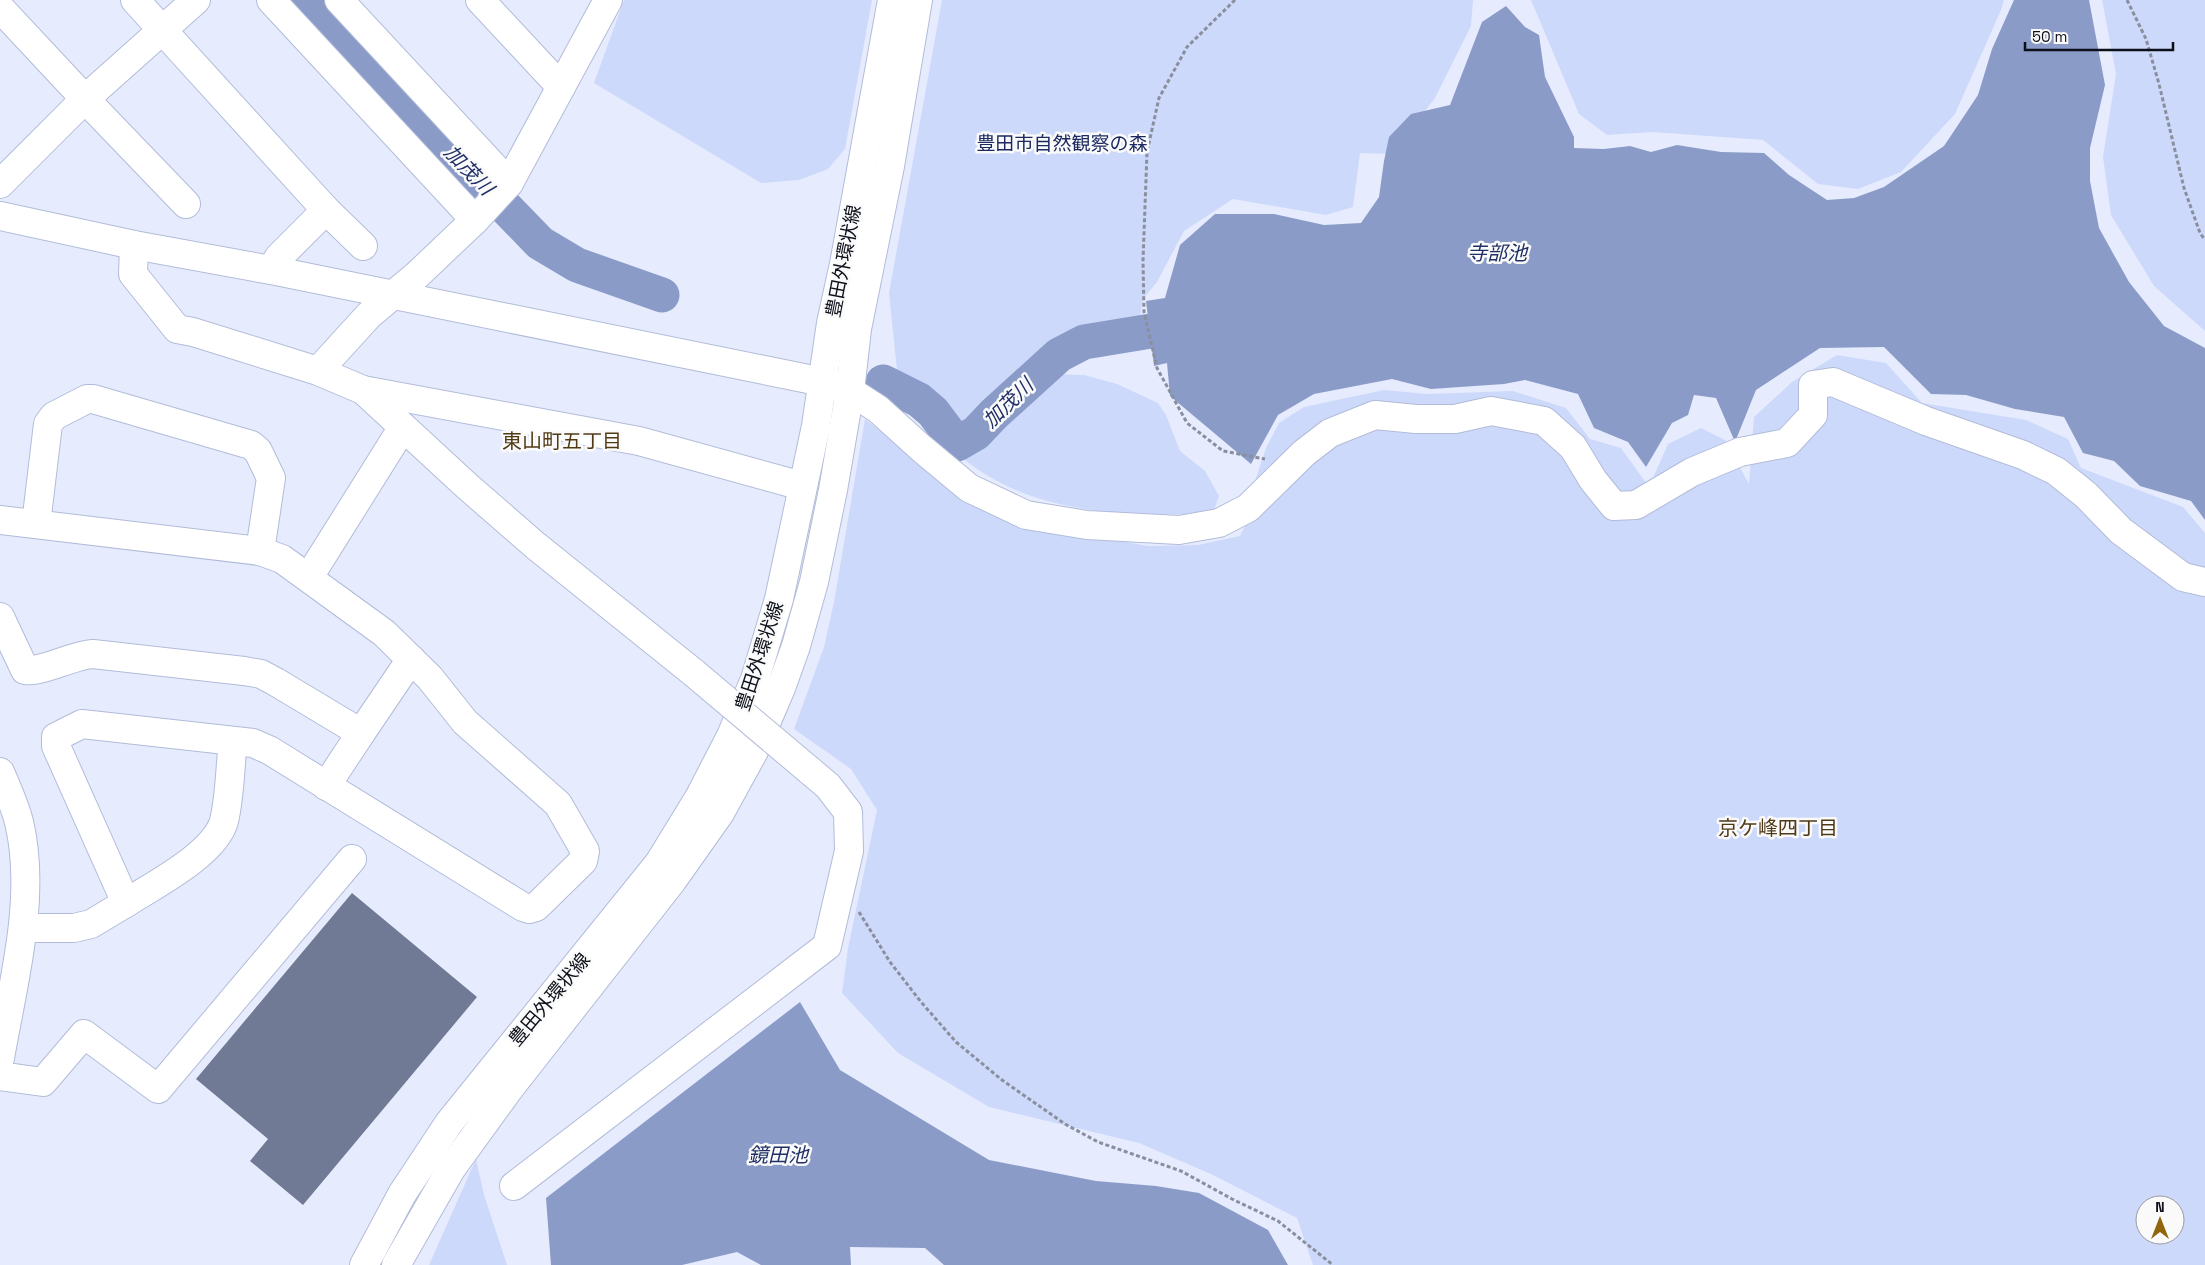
<svg xmlns="http://www.w3.org/2000/svg" width="2205" height="1265" font-family="'Space Grotesk','Noto Sans JP',sans-serif">
<rect width="100%" height="100%" fill="#e6ecfe"/>
<g fill="#cdd9fb" fill-rule="evenodd">
<path d="M624 0H872L845 149 828 169 799 180 761 183 594 83Z"/>
<path d="M942 0H1473L1471 26 1435 98 1391 154 1360 153 1353 207 1326 215 1233 199 1184 231 1157 282 1143 299 1138 329H1126L1074 339 1050 350 958 434 950 428 919 393 898 380 889 293Z"/>
<path d="M1531 0H2004L2001 10 1955 114 1901 172 1858 189 1818 184 1763 140 1653 132 1607 135 1579 114Z"/>
<path d="M2102 0H2205V331L2154 286 2111 215 2103 157 2116 74Z"/>
<path d="M1837 355 1886 363 1922 403 2026 420 2068 439 2081 468 2183 507 2205 533V1265H1313L1297 1218 1213 1175 1139 1143 989 1107 898 1053 842 993 848 948 877 810 851 769 794 729 824 647 834 602 865 419 958 492 1092 536 1148 546 1198 545 1240 536 1253 510 1254 484 1266 448 1279 423 1304 407 1384 390 1427 394 1513 391 1566 408 1590 439 1621 448 1649 487 1668 444 1701 428 1725 440 1749 484 1754 417 1792 382ZM2145 1205H2175V1235H2145Z"/>
<path d="M1048 374 1084 375 1117 384 1158 403 1166 415 1180 451 1205 471 1219 496 1213 513C1125 517 1029 515 959 455Z"/>
<path d="M476 1159 484 1195 507 1265H429Z"/>
</g>
<g fill="#8b9bc8">
<path d="M2014 0H2089L2105 85 2090 148V181L2099 228 2129 282 2164 326 2205 348V520L2191 501 2140 486 2114 461 2083 453 2064 417 2015 409 1966 395 1931 394 1884 347 1820 348 1756 390 1735 442 1716 398 1694 395 1688 415 1672 423 1646 467 1628 442 1594 428 1578 394 1525 380 1504 384 1431 389 1392 379 1314 394 1278 415 1251 464 1170 396 1167 363 1154 366 1146 301 1165 298 1180 245 1215 214H1274L1324 225 1361 223 1379 197 1384 161 1389 137 1411 114 1450 105 1482 22 1506 6 1525 27 1539 35 1545 77 1574 137V148L1604 149 1630 146 1651 152 1677 145 1721 152 1764 153 1789 175 1827 200 1854 198 1884 187 1944 146 1978 95 1992 49Z"/>
<path d="M800 1002 840 1070 989 1160 1096 1181 1156 1186 1199 1193 1268 1230 1288 1265H944L925 1248 850 1247 851 1265H761L737 1252 682 1265H551L546 1198Z"/>
</g>
<g fill="none" stroke-linecap="round" stroke-linejoin="round">
<g stroke="#8b9bc8" stroke-width="35">
<path d="M305 0 540 243 577 265 662 295"/>
<path d="M883 382 919 400 933 412 957 444 976 433 994 414 1059 355 1084 342 1151 331"/>
</g>
</g>
<path fill="#707a94" d="M352 893 477 997 303 1205 250 1161 268 1139 196 1079Z"/>
<g fill="none" stroke-linecap="round" stroke-linejoin="round">
<g stroke="#b2bcd9" stroke-width="30">
<g id="minor">
<path d="M135 0 326 210 363 246"/>
<path d="M271 0 475 220"/>
<path d="M339 0 509 183"/>
<path d="M480 0 561 87"/>
<path d="M0 8 85 99 186 204"/>
<path d="M0 184 85 99 196 0"/>
<path d="M0 216 134 245 271 270 823 382 850 391 878 409 921 448 969 488 1026 515 1087 525 1179 530 1219 523 1248 508 1304 453 1330 433 1375 415 1416 419H1455L1491 411 1544 421 1573 447 1593 480 1614 506 1636 505 1692 472 1740 452 1787 443 1813 415V385L1833 382 1926 421 2023 455 2056 471 2086 495 2121 531 2183 577 2205 582"/>
<path d="M134 245 133 274 177 329 193 332 318 371 363 390 639 441 802 486"/>
<path d="M271 270 279 257 326 210"/>
<path d="M318 371 369 315 417 275 475 220 509 183 608 0"/>
<path d="M363 390 467 486 536 546 694 673"/>
<path d="M0 520 260 551 282 559 384 633 430 678 465 722 558 804 585 851 583 861 536 907 529 909 523 907 269 750 253 743 82 724 56 737V746L126 903 91 924 74 928H23"/>
<path d="M36 524 48 424 54 416 87 399H93L251 445 258 451 271 478 260 551"/>
<path d="M309 577 403 427"/>
<path d="M0 617 25 670C41 673 73 655 93 654L244 671 261 674 276 682 361 733 326 786"/>
<path d="M361 733 411 659"/>
<path d="M0 772C7 788 15 806 19 822 37 897 13 983 0 1058"/>
<path d="M126 903C154 885 215 854 224 821 230 796 230 767 233 741"/>
<path d="M0 1076 43 1082 84 1034 158 1089 352 859"/>
<path d="M514 1186 827 946 849 851 848 812 828 786 809 770"/>
<path d="M364 1265 402 1194 449 1123 659 863 700 796 731 736 755 679 779 599 816 426 831 323 844 264 892 0"/>
<path d="M396 1265 451 1169 509 1089 672 881 720 813 754 751 781 688 796 646 814 582 833 490 850 391 857 329 890 166 918 0"/>
</g>
</g>
<g stroke="#8a8f9d" stroke-width="3" stroke-dasharray="4 2.5" stroke-linecap="butt">
<path d="M1235 0 1187 47 1159 98 1147 152 1143 261 1144 312 1157 368 1187 423 1223 451 1265 459"/>
<path d="M2127 0 2146 39 2159 84 2184 188 2200 233 2205 240"/>
<path d="M859 912 890 962 921 1002 956 1042 1002 1080 1065 1124 1098 1142 1181 1171 1232 1199 1278 1221 1333 1265"/>
</g>
<use href="#minor" stroke="#fff" stroke-width="28"/>
<g stroke="#b2bcd9" stroke-width="30" stroke-linecap="butt">
<path id="minor-bridge" d="M694 673 809 770"/>
</g>
<use href="#minor-bridge" stroke="#fff" stroke-width="28"/>
</g>
<g text-anchor="middle" stroke-width="5" stroke-linejoin="round" paint-order="stroke">
<g font-size="19" fill="#1c2a61" stroke="#fafafa">
<text x="1062" y="150">豊田市自然観察の森</text>
</g>
<g font-size="19" fill="#0c1019" stroke="#fafafa">
<text transform="translate(843 261) rotate(-79)" y="7">豊田外環状線</text>
<text transform="translate(759 656) rotate(-72)" y="7">豊田外環状線</text>
<text transform="translate(549 999) rotate(-50)" y="7">豊田外環状線</text>
</g>
<g font-size="20" font-style="italic" fill="#202f66" stroke="#fafafa">
<text transform="translate(469 170) rotate(46)" y="7">加茂川</text>
<text x="1497" y="260">寺部池</text>
<text transform="translate(1008 403) rotate(-44)" y="7">加茂川</text>
<text x="778" y="1162">鏡田池</text>
</g>
<g font-size="20" fill="#503a16" stroke="#fafafa">
<text x="562" y="448">東山町五丁目</text>
<text x="1778" y="835">京ケ峰四丁目</text>
</g>
</g>
<g transform="translate(2160 1220)"><circle r="24" fill="#fafafa" stroke="#9b9ca0"/>
<path d="M0-4L9 19L0 12L-9 19Z" fill="#90650c"/>
<text y="-8" font-size="14" font-weight="bold" text-anchor="middle" fill="#0c1019">N</text>
</g>
<path d="M2025 42v8h148v-8" fill="none" stroke="#0c1019" stroke-width="2.5"/>
<text x="2032" y="42" font-size="15" fill="#0c1019" stroke="#fafafa" stroke-width="4" paint-order="stroke">50 m</text>
</svg>
